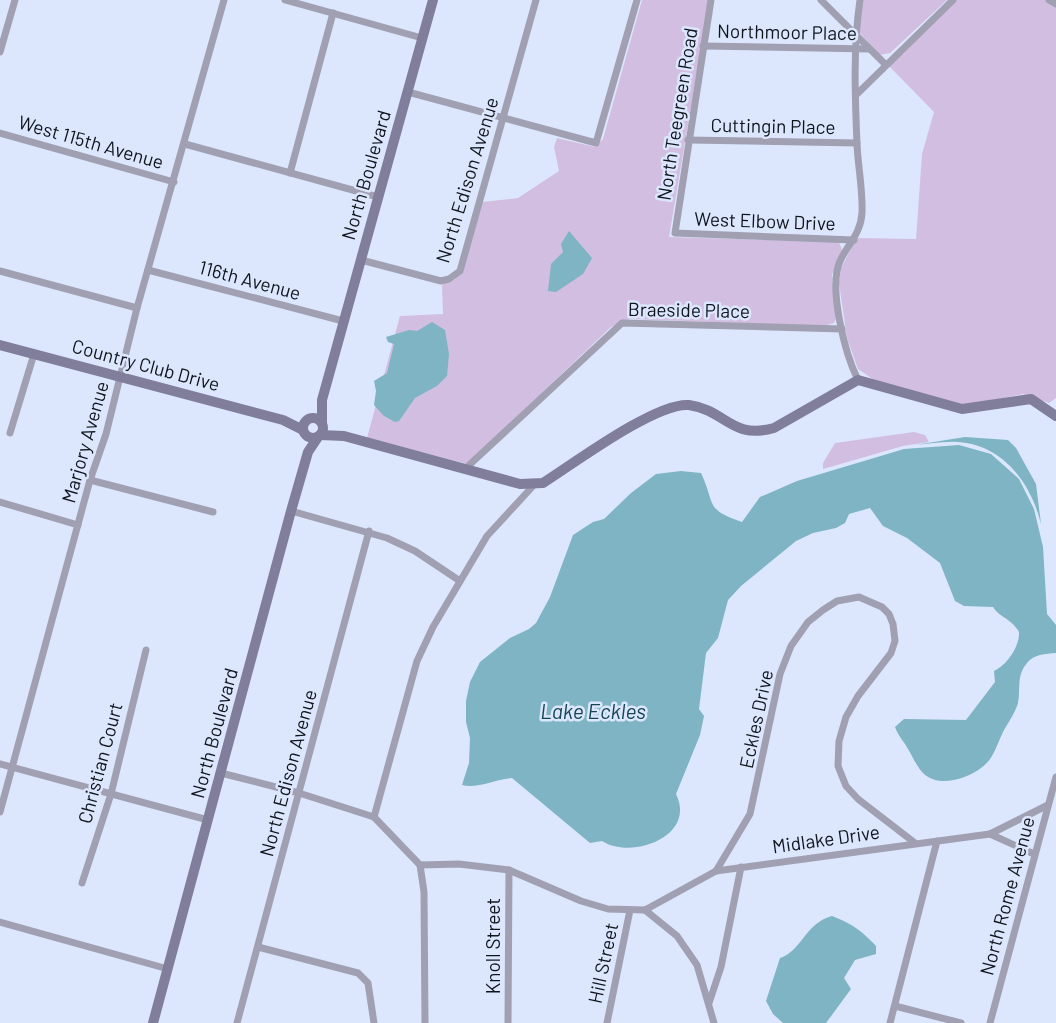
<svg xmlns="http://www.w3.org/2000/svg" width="1056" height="1023" font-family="Barlow,sans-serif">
<rect width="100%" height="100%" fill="#dce7fd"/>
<g fill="#d2bee1">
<path d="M642 0H709L669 237 839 242 842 250 832 275 836 318 834 323 823 326 630 319 611 327 467 464 367 438 400 316 443 314 442 285 454 280 460 274 483 202 518 198 559 171 554 147 557 138 595 147 603 139Z"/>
<path d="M862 0H947L890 53 880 55 859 32Z"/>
<path d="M957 0H1045L1056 6V398L1049 403 1023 394 974 404H959L880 384 858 369 847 338 839 283 841 268 857 238 916 239 922 154 934 112 888 65Z"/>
<path d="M914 432 925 435 929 442 903 446 823 469V463L835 443Z"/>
</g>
<g fill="#7eb4c3">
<path d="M569 231 592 258 583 274 556 292 548 291 551 264 563 252 561 244Z"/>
<path d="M432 322 445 330 449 354 447 376 437 386 415 398 399 421 395 422 384 416 374 405 376 391 374 381 387 373 394 344 388 342 386 337 409 330 417 331Z"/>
<path d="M965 437 1008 440 1016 448 1036 484 1041 524C1031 483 1003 445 958 442 944 441 929 444 915 445Z"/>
<path d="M959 445 991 454 1019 479 1034 509 1043 547 1047 614 1056 625V653C1045 654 1034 654 1027 663 1016 676 1021 688 1018 703 1015 713 1008 723 1003 732 999 740 996 749 992 756 983 772 958 782 941 781 921 779 917 764 908 749 904 741 898 736 895 727L904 719 966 720 995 682 994 671C1007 665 1020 646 1019 632 1010 617 1001 619 993 607L964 606 955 601 940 563 907 538 883 526 870 508 849 514 845 523 836 528 813 533 796 541 741 586 728 600 718 638 706 653 699 709 704 716 700 735 676 794C697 837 631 860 602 841L590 843 512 778C496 779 477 789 462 785L469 763 470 738 466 722V701L470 682 480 662 510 638 529 629 536 623 550 597 573 535 593 522 604 519 631 493 656 474 681 471 701 473C716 505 704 509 742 522L760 497 797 481 904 449Z"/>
<path d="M832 916C852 924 861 930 876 946V954L855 960 844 978 851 989 826 1023H783L773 1014 766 1001 780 958C802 951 805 923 832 916Z"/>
</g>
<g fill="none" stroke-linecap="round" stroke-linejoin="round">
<g stroke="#a1a0b3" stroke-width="7">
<path d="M285 0 422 38"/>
<path d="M711 0 675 233 854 240"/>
<path d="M821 0 886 65"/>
<path d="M1049 0 1056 4"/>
<path d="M703 46 869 49"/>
<path d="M0 52 15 0"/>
<path d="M408 92 596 143 637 0"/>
<path d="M857 94 953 0"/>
<path d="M0 133 174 182"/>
<path d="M688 140 857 143"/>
<path d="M185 144 378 197"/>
<path d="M290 173 333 13"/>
<path d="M361 260 441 281 449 279 460 271 536 0"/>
<path d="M148 270 343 321"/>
<path d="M0 271 137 308"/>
<path d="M858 380C845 354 828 288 840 261 848 244 861 233 862 213 863 190 858 167 857 144 855 96 853 47 860 0"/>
<path d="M10 433 34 354"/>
<path d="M466 468 622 323 842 329"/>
<path d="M90 480 213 512"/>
<path d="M0 502 78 525"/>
<path d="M291 511 387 538 415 551 460 581"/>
<path d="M0 764 208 820"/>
<path d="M221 773 299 793 374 817"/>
<path d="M0 812 90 480 106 434 137 308 224 0"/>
<path d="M990 834 1034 854"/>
<path d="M420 865 459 864 509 870 581 901 608 909 645 910 716 871 750 814 780 674 791 646 808 622 823 610 837 601 859 597 882 607 889 614 893 624 895 641 891 653 858 696 846 717 839 741 838 766 846 786 858 799 915 843"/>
<path d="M716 871 990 834 1048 805"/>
<path d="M82 883 111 794 146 650"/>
<path d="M645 910 677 936 697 965 714 1023"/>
<path d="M0 922 168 969"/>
<path d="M258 947 358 973 368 983 374 1023"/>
<path d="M709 1003 721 967 741 867"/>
<path d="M895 1006 961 1023"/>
<path d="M237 1023 369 531"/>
<path d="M425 1023 424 892 420 865 374 817 417 661 433 627 487 536 533 486"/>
<path d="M508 1023 509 870"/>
<path d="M607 1023 630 910"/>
<path d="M890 1023 937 841"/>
<path d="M990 1023 1056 777"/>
</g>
<g stroke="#807e9a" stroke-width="10">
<path d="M0 345 283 420 303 430"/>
<circle cx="313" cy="428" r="10"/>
<path d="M322 423V400L433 0"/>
<path d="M320 435 344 436 520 484 543 483C573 464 656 402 689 405 726 410 731 440 774 428L858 380 962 409 1031 399 1056 416"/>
<path d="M153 1023 291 511 308 452 318 437"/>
</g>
</g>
<g text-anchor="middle" stroke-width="5" stroke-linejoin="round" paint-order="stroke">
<g font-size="19" fill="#0f141d" stroke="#dce7fd">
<text transform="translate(787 32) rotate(1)" y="7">Northmoor Place</text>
<text transform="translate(677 114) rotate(-81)" y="7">North Teegreen Road</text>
<text transform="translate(773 126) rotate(1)" y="7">Cuttingin Place</text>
<text transform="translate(91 142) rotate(16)" y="7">West 115th Avenue</text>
<text transform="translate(366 175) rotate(-74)" y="7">North Boulevard</text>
<text transform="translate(467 180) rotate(-73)" y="7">North Edison Avenue</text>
<text transform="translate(765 221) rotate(2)" y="7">West Elbow Drive</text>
<text transform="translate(250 280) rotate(15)" y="7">116th Avenue</text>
<text transform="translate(689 310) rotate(1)" y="7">Braeside Place</text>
<text transform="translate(146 365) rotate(15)" y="7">Country Club Drive</text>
<text transform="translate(85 442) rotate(-74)" y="7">Marjory Avenue</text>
<text transform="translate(756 719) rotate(-78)" y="7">Eckles Drive</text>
<text transform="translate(214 733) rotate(-75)" y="7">North Boulevard</text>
<text transform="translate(100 763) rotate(-75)" y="7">Christian Court</text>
<text transform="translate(288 773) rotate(-75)" y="7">North Edison Avenue</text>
<text transform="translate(826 839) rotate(-8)" y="7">Midlake Drive</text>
<text transform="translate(1007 896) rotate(-75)" y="7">North Rome Avenue</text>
<text transform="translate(493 946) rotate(-90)" y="7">Knoll Street</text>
<text transform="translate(603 963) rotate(-78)" y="7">Hill Street</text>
</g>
<g font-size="21" font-style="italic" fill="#154651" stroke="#dce7fd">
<text x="593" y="719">Lake Eckles</text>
</g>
</g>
</svg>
